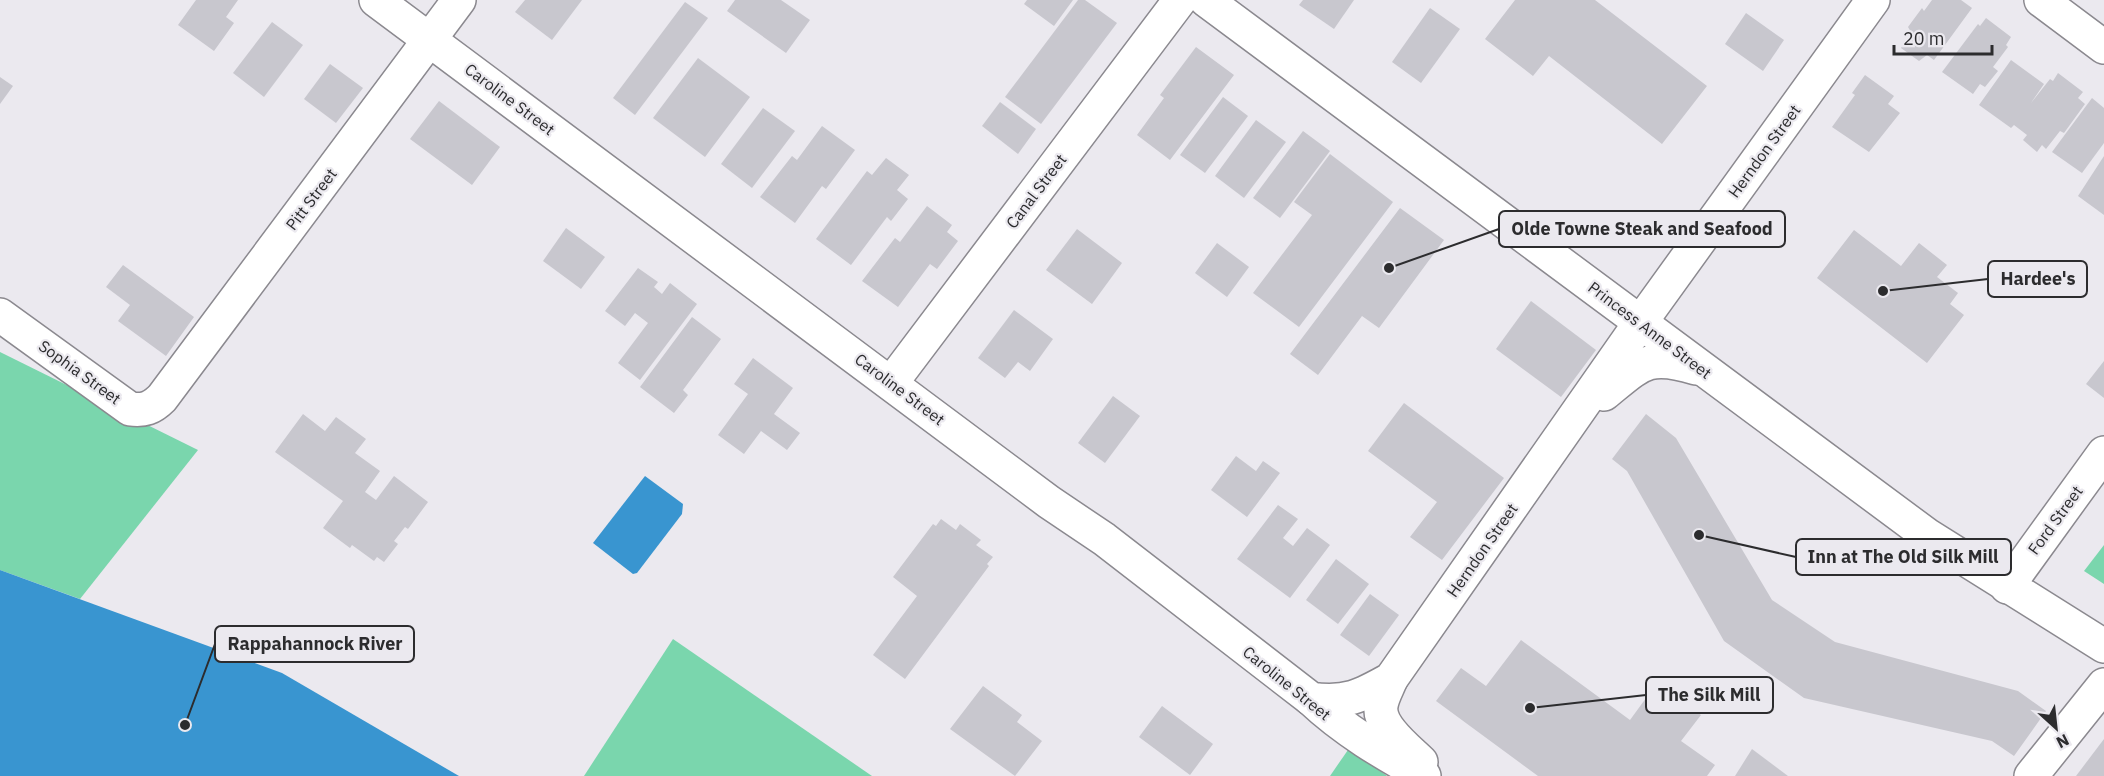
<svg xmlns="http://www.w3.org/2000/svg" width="2104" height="776" font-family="'IBM Plex Sans',sans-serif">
<rect width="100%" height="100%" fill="#ebe9ef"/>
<g fill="#7ad6ad">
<path d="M0 352 198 450 80 599 0 570Z"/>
<path d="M2104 545V584L2084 571Z"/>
<path d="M673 639 872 776H584Z"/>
<path d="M1350 747 1387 776H1330Z"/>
</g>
<g fill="#3995d0">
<path d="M645 476 683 504 682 514 637 573 633 574 593 543Z"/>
<path d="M0 570 282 673 459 776H0Z"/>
</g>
<g fill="#c8c7ce">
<path d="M196 0H238L226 17 234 23 214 51 178 25Z"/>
<path d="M525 0H582L552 40 515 12Z"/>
<path d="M735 0H781L810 20 786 53 727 11Z"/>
<path d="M1027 0H1073L1054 26 1024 4Z"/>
<path d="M1078 0H1085L1117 23 1041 124 1005 97Z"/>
<path d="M1303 0H1354L1334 29 1299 5Z"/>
<path d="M1515 0H1595L1707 86 1662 144 1549 56 1533 76 1485 39Z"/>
<path d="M1932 0H1961L1972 8 1934 60 1927 55 1919 61 1901 48 1912 34 1908 27 1922 8 1924 11Z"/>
<path d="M685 2 708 18 635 115 613 98Z"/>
<path d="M1430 8 1460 29 1421 83 1392 62Z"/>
<path d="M1746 13 1784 40 1763 71 1725 44Z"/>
<path d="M1986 18 2011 37 2006 45 2008 47 1993 67 1998 71 1985 87 1980 84 1973 94 1942 72 1978 24 1980 26Z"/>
<path d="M272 22 303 45 264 97 233 73Z"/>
<path d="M1196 47 1234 75 1170 160 1137 135 1164 98 1160 95Z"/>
<path d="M698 58 750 97 705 157 653 118Z"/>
<path d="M2011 60 2044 84 2031 103 2050 79 2053 81 2058 73 2083 92 2078 98 2085 104 2064 133 2060 131 2046 149 2042 145 2037 152 2023 140 2027 135 2014 125 2011 128 1979 105Z"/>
<path d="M330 64 363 88 336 123 304 99Z"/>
<path d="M1865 75 1894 96 1888 104 1900 113 1869 152 1832 127 1855 95 1852 93Z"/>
<path d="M0 77 13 86 0 104Z"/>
<path d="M1223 97 1248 116 1205 173 1180 155Z"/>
<path d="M2092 98 2104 108V143L2082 173 2052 152Z"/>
<path d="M439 101 500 147 472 185 410 139Z"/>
<path d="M1000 102 1036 129 1018 154 982 126Z"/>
<path d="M763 108 795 131 752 188 721 164Z"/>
<path d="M1256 120 1286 142 1244 198 1215 176Z"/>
<path d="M822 126 855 150 826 189 822 186 795 223 760 197 792 156 797 160Z"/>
<path d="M1303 131 1330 151 1280 218 1253 198Z"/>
<path d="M1330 154 1393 202 1299 327 1253 293 1312 215 1294 202Z"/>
<path d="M2104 156V215L2078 196Z"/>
<path d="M886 158 909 175 897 190 908 199 891 221 887 217 851 265 816 239 867 171 872 175Z"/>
<path d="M927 206 952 225 947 232 958 241 937 269 930 264 898 307 862 281 895 238 900 242Z"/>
<path d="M1400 208 1444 240 1379 328 1362 316 1318 375 1290 354Z"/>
<path d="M566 228 605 257 581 289 543 261Z"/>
<path d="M1077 229 1122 263 1092 304 1046 270Z"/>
<path d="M1854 230 1901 266 1919 243 1947 265 1937 277 1958 293 1950 304 1964 315 1927 363 1817 278Z"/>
<path d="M1217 243 1249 267 1227 297 1195 273Z"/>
<path d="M123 265 194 317 166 356 118 321 130 305 106 287Z"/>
<path d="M638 268 658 282 654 287 662 294 670 283 697 304 640 380 618 363 648 323 635 313 625 326 605 311Z"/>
<path d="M1531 301 1596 350 1561 397 1496 349Z"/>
<path d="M1014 310 1053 339 1030 371 1018 362 1005 378 978 358Z"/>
<path d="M692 317 721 339 683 390 688 395 674 413 640 387Z"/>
<path d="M753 358 793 388 774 414 800 433 787 450 761 431 744 454 718 435 748 394 734 384Z"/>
<path d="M2104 361V398L2086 384Z"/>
<path d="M1113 396 1140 416 1105 463 1078 443Z"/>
<path d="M1404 403 1504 478 1442 560 1410 537 1437 502 1368 451Z"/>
<path d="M303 414 325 431 336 417 366 439 355 453 380 471 365 492 376 500 394 476 428 502 408 529 405 527 394 541 398 544 384 562 377 557 374 561 352 545 350 548 323 528 343 501 275 452Z"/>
<path d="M1646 414 1676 438 1772 600 1835 642 2018 691 2046 711 2014 756 1992 741 1804 698 1724 641 1627 471 1612 459Z"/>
<path d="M1236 456 1256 471 1263 461 1280 473 1247 517 1211 490Z"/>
<path d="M1278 505 1298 519 1283 538 1293 546 1307 528 1330 545 1290 598 1237 559Z"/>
<path d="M941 519 956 530 960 524 981 540 976 545 993 557 987 564 989 566 905 679 873 655 917 596 893 577 933 524 936 526Z"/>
<path d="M1336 559 1369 584 1338 624 1306 600Z"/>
<path d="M1370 594 1399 615 1369 656 1340 635Z"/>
<path d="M1521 640 1630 720 1657 683 1701 715 1681 741 1715 765 1707 776H1538L1436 701 1461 668 1486 686Z"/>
<path d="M983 686 1022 715 1017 722 1042 741 1015 776 950 729Z"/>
<path d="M1162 706 1213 744 1190 775 1139 737Z"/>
<path d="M2104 739V776H2076Z"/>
<path d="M1752 749 1788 776H1735Z"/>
</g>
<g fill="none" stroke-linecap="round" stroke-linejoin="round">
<g stroke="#8b898f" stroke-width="36">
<g id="minor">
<path d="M2041 0 2104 47"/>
<path d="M0 315 130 409C144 411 152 408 162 398L459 0"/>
<path d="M1640 323 1873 0"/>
<path d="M892 382 1180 0"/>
<path d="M2007 587 2104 453"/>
<path d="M1391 679C1388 687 1382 697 1381 706 1378 727 1407 748 1421 762"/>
<path d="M1311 699C1345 731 1383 753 1424 776"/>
<path d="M2031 776 2104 685"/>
</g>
</g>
<g stroke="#8b898f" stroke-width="36">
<g id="major">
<path d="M376 0 1049 502 1104 539 1311 699C1346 704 1361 696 1391 679L1640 323"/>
<path d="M1206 0 1927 535 2104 646"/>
<path d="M1604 394C1641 364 1647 353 1696 368"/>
</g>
</g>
<use href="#minor" stroke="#fff" stroke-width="33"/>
<use href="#major" stroke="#fff" stroke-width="33"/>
</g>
<g text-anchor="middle" stroke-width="4.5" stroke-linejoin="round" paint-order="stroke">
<g font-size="16" fill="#2c2c2e" stroke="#ebe9ef">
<text transform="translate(510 99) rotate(37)" y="6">Caroline Street</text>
<text transform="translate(1764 151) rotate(-54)" y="6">Herndon Street</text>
<text transform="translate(1036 191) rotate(-53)" y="6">Canal Street</text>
<text transform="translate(311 199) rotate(-53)" y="6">Pitt Street</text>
<text transform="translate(1650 330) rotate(37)" y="6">Princess Anne Street</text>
<text transform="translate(80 372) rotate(36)" y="6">Sophia Street</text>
<text transform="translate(900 389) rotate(37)" y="6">Caroline Street</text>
<text transform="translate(2055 520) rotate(-54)" y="6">Ford Street</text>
<text transform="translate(1482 550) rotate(-55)" y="6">Herndon Street</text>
<text transform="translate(1287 683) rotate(39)" y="6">Caroline Street</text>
</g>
</g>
<path fill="none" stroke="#2c2c2e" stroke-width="2" d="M1389 268L1499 229M1883 291L1988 279M1699 535L1796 557M185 725L215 644M1530 708L1646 695"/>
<g fill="#2c2c2e" stroke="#ebe9ef" stroke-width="2">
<circle cx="1389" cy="268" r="6"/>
<circle cx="1883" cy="291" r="6"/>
<circle cx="1699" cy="535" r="6"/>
<circle cx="185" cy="725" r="6"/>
<circle cx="1530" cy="708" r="6"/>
</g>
<g fill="#ebe9ef" stroke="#2c2c2e" stroke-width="2">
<rect x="1499" y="211" width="286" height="36" rx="6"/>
<rect x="1988" y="261" width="99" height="36" rx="6"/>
<rect x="1796" y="539" width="215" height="36" rx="6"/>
<rect x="215" y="626" width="199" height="36" rx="6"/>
<rect x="1646" y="677" width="127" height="36" rx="6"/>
</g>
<g font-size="18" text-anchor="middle" font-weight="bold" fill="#2c2c2e">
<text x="1642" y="235">Olde Towne Steak and Seafood</text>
<text x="2038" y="285">Hardee's</text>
<text x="1903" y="563">Inn at The Old Silk Mill</text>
<text x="315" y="650">Rappahannock River</text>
<text x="1709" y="701">The Silk Mill</text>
</g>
<g transform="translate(2056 728) rotate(153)" stroke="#ebe9ef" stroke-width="4.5" paint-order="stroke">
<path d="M0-4.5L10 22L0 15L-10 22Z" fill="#2c2c2e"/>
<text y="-9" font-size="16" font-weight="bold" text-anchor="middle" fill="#2c2c2e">N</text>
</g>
<path d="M1894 45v9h98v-9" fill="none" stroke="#2c2c2e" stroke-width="3"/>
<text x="1903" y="45" font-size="18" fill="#2c2c2e" stroke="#ebe9ef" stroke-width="4.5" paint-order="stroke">20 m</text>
</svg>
